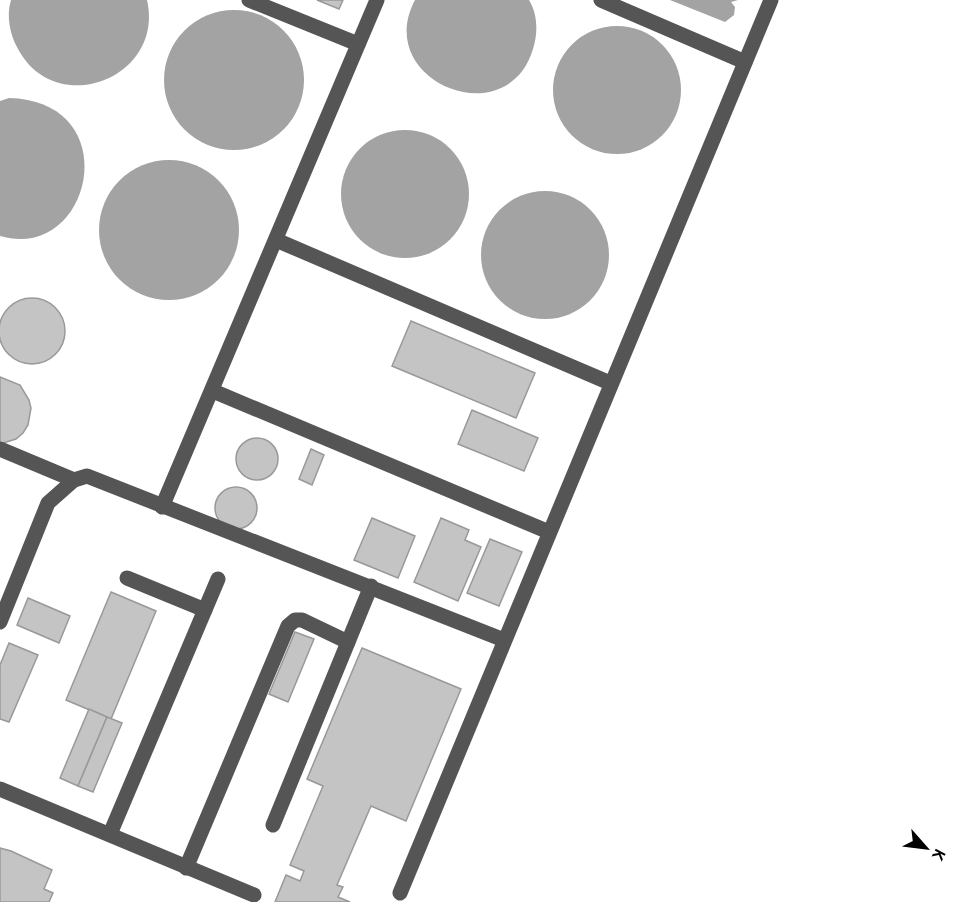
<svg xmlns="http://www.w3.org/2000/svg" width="980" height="902" font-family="'Space Grotesk',sans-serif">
<rect width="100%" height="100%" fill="#fff"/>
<g fill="#a3a3a3">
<path d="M11 0H147C165 78 56 120 18 49 10 35 6 16 11 0Z"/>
<path d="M415 0H529C538 15 538 33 533 49 507 136 372 81 415 0Z"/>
<path d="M670 0H738L731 2 735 7 734 15 725 22Z"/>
<circle cx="234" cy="80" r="70"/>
<circle cx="617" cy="90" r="64"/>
<path d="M9 98C128 101 92 263 0 236V101Z"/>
<circle cx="405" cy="194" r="64"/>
<circle cx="169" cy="230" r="70"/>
<circle cx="545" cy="255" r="64"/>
</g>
<g fill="#c4c4c4" stroke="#999" stroke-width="1.5">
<path d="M317 0H343L339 9Z"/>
<circle cx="32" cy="331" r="33"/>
<path d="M411 321 535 373 516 418 392 366Z"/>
<path d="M0 377 20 385 29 400 31 408 28 425 23 433 16 439 0 444Z"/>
<path d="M472 410 538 438 524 471 458 444Z"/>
<circle cx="257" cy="459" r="21"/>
<path d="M311 449 324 455 312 485 299 479Z"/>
<circle cx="236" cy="508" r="21"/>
<path d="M372 518 415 536 398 578 354 560Z"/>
<path d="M441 518 469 530 465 540 481 547 458 601 414 582Z"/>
<path d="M490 539 522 552 499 606 467 593Z"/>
<path d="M111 592 156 611 111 719 66 700Z"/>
<path d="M28 598 70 616 59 643 17 625Z"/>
<path d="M295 632 314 639 288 702 269 694Z"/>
<path d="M9 643 38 655 9 722 0 719V665Z"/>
<path d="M362 648 461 689 406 821 371 806 337 885 343 887 338 897 350 902H275L286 875 300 881 304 871 290 865 323 786 307 779Z"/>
<path d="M89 709 107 717 78 786 60 778Z"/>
<path d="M107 717 122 723 93 792 78 786Z"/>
<path d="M0 848 11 851 52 870 44 889 53 893 49 902H0Z"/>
</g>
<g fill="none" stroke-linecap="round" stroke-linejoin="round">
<g stroke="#555" stroke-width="15">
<path d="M249 0 358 44"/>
<path d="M601 0 745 62"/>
<path d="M276 240 610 383"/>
<path d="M213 391 549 532"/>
<path d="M0 449 74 480"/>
<path d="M162 507 377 0"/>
<path d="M127 578 205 610"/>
<path d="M0 622 48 503 74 480 87 476 504 640"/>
<path d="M0 789 254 895"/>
<path d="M273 825 371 586"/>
<path d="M110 834 218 579"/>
<path d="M186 868 288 626 295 620H302L348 642"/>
<path d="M400 893 771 0"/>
</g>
</g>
<g transform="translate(926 848) rotate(118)" stroke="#ffffff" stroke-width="4.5" paint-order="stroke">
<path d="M0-4.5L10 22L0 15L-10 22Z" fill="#000000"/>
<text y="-9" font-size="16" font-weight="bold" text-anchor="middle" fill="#000000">K</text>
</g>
</svg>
